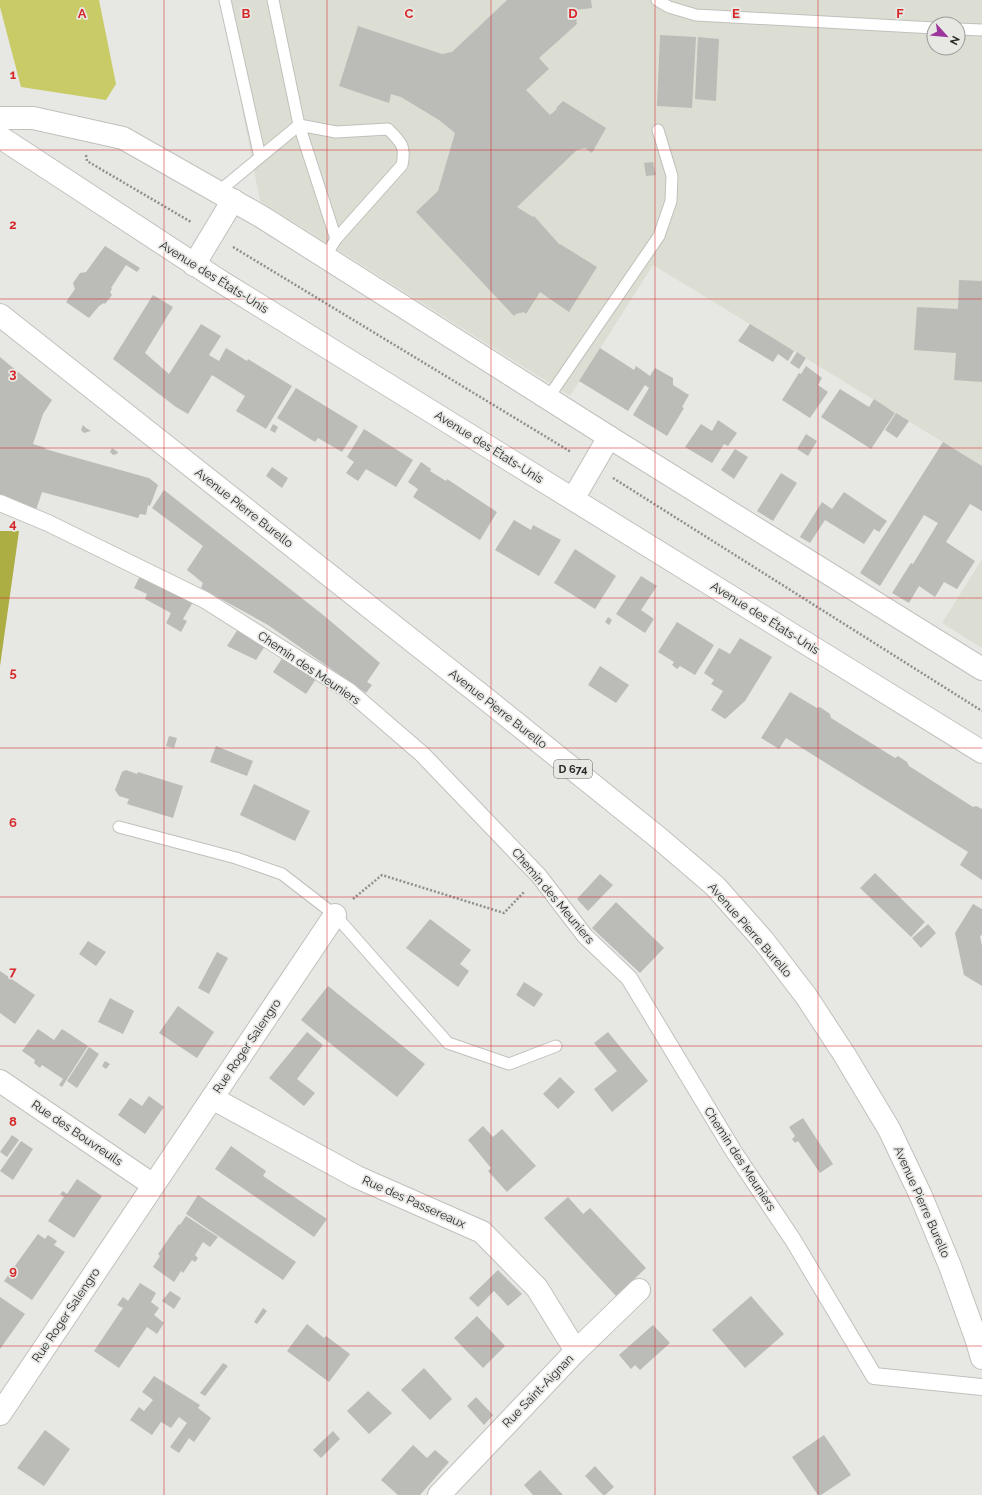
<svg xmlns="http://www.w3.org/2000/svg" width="982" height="1495" font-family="Raleway,sans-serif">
<rect width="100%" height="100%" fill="#e7e7e4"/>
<g fill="#ddded3" fill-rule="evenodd">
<path d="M221 0H982V466L653 265 570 396 260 201ZM934 24H958V48H934Z"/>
<path d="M982 559V648L942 623Z"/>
</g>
<path fill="#c8cb66" d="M0 0H99L116 84 106 100 21 87 0 7Z"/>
<path fill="#acad43" d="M0 531H19L0 666Z"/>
<g fill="#bbbcb8">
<path d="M507 0H591L592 8 575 10 577 24 539 58 549 69 526 90 550 115 557 109 556 108 563 101 606 128 592 153 585 148 577 150 517 207 533 217 534 216 560 245V244L597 267 569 312 540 292 526 314 524 312 516 314 514 316 416 212 438 191 455 133 439 120 401 97 391 94 389 103 339 86 358 26 442 54 452 52Z"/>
<path d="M660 35 696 37 692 108 657 106Z"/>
<path d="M698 37 719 39 716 101 695 99Z"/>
<path d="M653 162 656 175 646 176 644 163Z"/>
<path d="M105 246 140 268 137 272 126 265 111 288 112 289 110 292 112 295 105 304 104 303 99 306 89 318 66 302 75 289 73 283 80 273 86 272Z"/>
<path d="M959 280 982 281V382L954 380 956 353 914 350 917 307 958 309Z"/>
<path d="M153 295 173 307 145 353 169 374 201 324 221 336 209 355 219 361 226 348 247 361 248 359 292 386 266 429 236 411 245 396 212 375 188 414 176 407 113 359Z"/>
<path d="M750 324 794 351 788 361 778 354 773 362 738 341Z"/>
<path d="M600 348 634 370 636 366 650 376 655 368 673 378V385L689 395 682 407 684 408 667 436 633 415 649 388 645 385 628 411 579 381Z"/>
<path d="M797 352 806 358 799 369 790 363Z"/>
<path d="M0 357 52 400 43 414 33 444 46 448 45 449 149 478 158 485 150 506 148 505 146 515 140 514 138 518 42 492 36 510 0 494Z"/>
<path d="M806 366 822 378 818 385 828 392 810 418 782 400 799 373 801 374Z"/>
<path d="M296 388 358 426 342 452 318 438 315 442 277 418Z"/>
<path d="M840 389 869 407 874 399 895 413 871 449 821 417Z"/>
<path d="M896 413 909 421 897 438 885 430Z"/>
<path d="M718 420 737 433 728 446 724 444 712 463 685 447 701 424 712 431Z"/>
<path d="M273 424 278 427 275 433 270 430Z"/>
<path d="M83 425 86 428 91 431 84 433 81 430Z"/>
<path d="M364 429 413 460 396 487 366 469 358 481 346 473 354 462 347 457Z"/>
<path d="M806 434 817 441 808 456 797 449Z"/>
<path d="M943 442 982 466V511L970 504 946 542 975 561 957 589 944 582 935 597 919 586 909 603 892 593 911 563 913 564 938 523 924 515 880 586 860 573Z"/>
<path d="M112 448 118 452 117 454 113 455 110 452Z"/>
<path d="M735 449 748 457 734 479 721 470Z"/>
<path d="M421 462 431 469 430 471 446 481 447 479 497 512 480 540 413 497 418 489 408 482Z"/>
<path d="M272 467 288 478 282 488 266 476Z"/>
<path d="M781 473 797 483 773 521 757 511Z"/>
<path d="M164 490 322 614 380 663 367 682 372 685 366 693 268 625 201 588 203 583 187 570 203 546 152 508Z"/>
<path d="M844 492 887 521 879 532 874 529 864 544 825 520 810 543 800 537 822 502 832 509Z"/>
<path d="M514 520 531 530 533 525 561 540 539 576 495 550Z"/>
<path d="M575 549 616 576 595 609 554 583Z"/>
<path d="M140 576 193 602 183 619 187 621 181 632 166 623 171 613 145 599 147 594 134 588Z"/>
<path d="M641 576 657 586 641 610 654 619 645 633 616 614Z"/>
<path d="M608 617 612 620 609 625 605 622Z"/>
<path d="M677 622 714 645 695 675 680 666 677 669 672 665 674 662 658 652Z"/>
<path d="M238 629 265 646 256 660 227 646Z"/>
<path d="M740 638 772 657 745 701 725 719 711 710 723 691 711 684 714 680 704 673 719 648 730 654Z"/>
<path d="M283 657 316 679 306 694 273 672Z"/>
<path d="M600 666 629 685 616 703 588 685Z"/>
<path d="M790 692 817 708 820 707 830 714 831 718 895 758 898 756 907 762 909 766 973 807 976 806 982 809V880L960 865 968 852 786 738 779 749 761 738Z"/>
<path d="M169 736 177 738 174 748 166 746Z"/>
<path d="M216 746 253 761 247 776 210 762Z"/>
<path d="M126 770 137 774 138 772 183 786 173 818 127 804 129 799 119 796 115 790 122 772Z"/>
<path d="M254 784 310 811 295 841 240 815Z"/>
<path d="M875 873 925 922 911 937 860 888Z"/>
<path d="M600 874 613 885 588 911 577 899Z"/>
<path d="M616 902 664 948 640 973 592 928Z"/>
<path d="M973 904 982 909V934L980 937 982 946V986L964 975 955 933Z"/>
<path d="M430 919 471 950 460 964 469 971 458 987 406 948Z"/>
<path d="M928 924 936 933 921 948 912 938Z"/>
<path d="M88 941 106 952 96 966 79 954Z"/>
<path d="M217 952 228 958 209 994 198 988Z"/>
<path d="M0 971 35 995 15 1024 0 1013Z"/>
<path d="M524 982 543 994 534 1007 516 995Z"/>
<path d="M328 986 425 1064 397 1097 301 1020Z"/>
<path d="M110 998 134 1011 123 1034 98 1022Z"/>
<path d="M178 1006 214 1032 197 1058 159 1033Z"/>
<path d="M38 1029 54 1040 62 1029 88 1046 62 1087 59 1085 63 1079 42 1065 40 1068 34 1063 35 1060 22 1051Z"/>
<path d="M307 1032 323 1045 297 1079 315 1093 304 1106 269 1078Z"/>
<path d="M608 1032 648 1081 612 1112 594 1089 617 1071 594 1043Z"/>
<path d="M89 1047 99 1054 77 1088 67 1081Z"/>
<path d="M105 1061 110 1064 106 1069 102 1066Z"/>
<path d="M560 1077 575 1092 558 1109 543 1094Z"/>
<path d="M149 1096 164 1107 145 1134 118 1115 130 1098 142 1106Z"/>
<path d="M803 1118 833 1164 820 1173 798 1141 795 1143 792 1139 795 1136 789 1127Z"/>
<path d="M483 1126 493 1137 502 1129 536 1166 507 1192 488 1171 491 1168 468 1140Z"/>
<path d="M12 1135 19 1140 7 1157 0 1152Z"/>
<path d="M21 1141 33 1149 13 1180 0 1171Z"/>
<path d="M231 1146 266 1171 263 1176 327 1219 314 1237 215 1169Z"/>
<path d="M77 1179 102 1196 74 1238 48 1221 64 1197 60 1194 63 1191 67 1194Z"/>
<path d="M198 1195 296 1262 283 1280 186 1214Z"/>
<path d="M568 1197 583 1214 590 1208 646 1268 616 1296 544 1218Z"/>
<path d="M186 1216 218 1237 210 1247 203 1242 195 1255 198 1258 195 1262 192 1260 183 1273 181 1271 174 1282 153 1267 160 1256 158 1254 179 1224 180 1225Z"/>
<path d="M38 1234 45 1239 48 1235 57 1241 54 1245 65 1252 32 1300 4 1281Z"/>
<path d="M498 1270 522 1294 508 1306 494 1291 478 1307 469 1298Z"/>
<path d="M140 1283 156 1293 151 1302 159 1308 154 1315 164 1323 157 1334 147 1327 119 1368 94 1351 123 1308 117 1305 123 1297 128 1301Z"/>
<path d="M170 1291 181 1298 174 1309 162 1301Z"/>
<path d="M751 1296 784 1334 745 1368 712 1330Z"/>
<path d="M0 1297 25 1314 0 1349Z"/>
<path d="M263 1308 267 1311 257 1324 254 1322Z"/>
<path d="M477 1316 505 1346 483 1368 454 1338Z"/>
<path d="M307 1324 324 1338 326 1336 350 1354 329 1382 287 1351Z"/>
<path d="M653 1325 670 1343 640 1370 635 1365 631 1369 619 1355Z"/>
<path d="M223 1363 228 1366 205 1396 200 1393Z"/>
<path d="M424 1368 452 1399 430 1420 401 1390Z"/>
<path d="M154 1376 200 1405 198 1408 211 1418 194 1442 189 1438 179 1453 170 1447 187 1423 179 1417 171 1428 161 1422 152 1435 130 1420 139 1407 144 1411 153 1400 142 1392Z"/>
<path d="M368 1391 392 1413 369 1434 347 1411Z"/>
<path d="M476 1397 493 1415 484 1425 467 1406Z"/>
<path d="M45 1430 70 1449 44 1486 17 1468Z"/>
<path d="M333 1431 340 1439 321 1458 313 1450Z"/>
<path d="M824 1435 851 1475 821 1495H818L792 1457Z"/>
<path d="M413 1445 427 1458 435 1450 449 1462 420 1495H398L381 1480Z"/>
<path d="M595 1466 614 1487 605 1495H603L585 1476Z"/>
<path d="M540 1470 563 1495H533L524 1485Z"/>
</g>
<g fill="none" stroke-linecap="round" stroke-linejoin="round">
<g stroke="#c0c0bc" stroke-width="13">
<g id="service">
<path d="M225 0 260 157"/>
<path d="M657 0 669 7 696 15 934 28"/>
<path d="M958 29 982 30"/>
<path d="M218 192 299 125 273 0"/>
<path d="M325 257 336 239 299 125 336 132 388 129C401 142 406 146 402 165L336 239"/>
<path d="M548 398 659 236 671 201 672 176 658 130"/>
<path d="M119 827 236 858 282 874 335 915 448 1043 509 1064 556 1046"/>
</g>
</g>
<g stroke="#c0c0bc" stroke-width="18">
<path id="pedestrian" d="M0 503 48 523 205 600 349 691 422 754 539 876 585 936 629 978 734 1152 793 1240 874 1376 982 1387"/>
</g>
<g stroke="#c0c0bc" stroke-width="24">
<g id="minor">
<path d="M0 118H33L123 138 262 217 609 437 982 669"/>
<path d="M0 137 220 281 982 752"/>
<path d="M194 265 233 200"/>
<path d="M573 499 609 437"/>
<path d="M0 1081 153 1185"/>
<path d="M212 1098 357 1177 482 1232 537 1288 576 1351"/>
<path d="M0 1414 335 915"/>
<path d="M439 1495 576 1351 639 1290"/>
</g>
</g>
<g stroke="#c0c0bc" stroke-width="24">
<path id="primary" d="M0 315 491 703 660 839 715 886 763 940 806 996 844 1054 889 1129 921 1196 950 1266 976 1338 982 1358"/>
</g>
<g stroke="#8e8e8c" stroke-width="2.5" stroke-dasharray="2 2" stroke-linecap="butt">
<path d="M86 155 87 161 191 222"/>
<path d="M233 247 571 452"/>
<path d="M613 478 982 711"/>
<path d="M353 899 382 875 504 913 524 892"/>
</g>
<use href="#service" stroke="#fff" stroke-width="11"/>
<use href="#pedestrian" stroke="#fff" stroke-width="16"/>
<use href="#minor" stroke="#fff" stroke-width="22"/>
<use href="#primary" stroke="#fff" stroke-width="22"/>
</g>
<path fill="none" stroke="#d62828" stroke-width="1" stroke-opacity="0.55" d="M164 0V1495M327 0V1495M491 0V1495M655 0V1495M818 0V1495M0 150H982M0 299H982M0 448H982M0 598H982M0 748H982M0 897H982M0 1046H982M0 1196H982M0 1346H982"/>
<g text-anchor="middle" stroke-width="3.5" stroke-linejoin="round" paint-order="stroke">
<rect fill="#e7e7e4" stroke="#626260" stroke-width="1" x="554" y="760" width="38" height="18" rx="3"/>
<g font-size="11" font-weight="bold" fill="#292928">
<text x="573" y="773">D 674</text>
</g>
<g font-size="12" fill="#292928" stroke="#e7e7e4">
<text transform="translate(214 277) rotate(32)" y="4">Avenue des États-Unis</text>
<text transform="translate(489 447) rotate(32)" y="4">Avenue des États-Unis</text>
<text transform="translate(244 508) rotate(38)" y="4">Avenue Pierre Burello</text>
<text transform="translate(765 618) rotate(32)" y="4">Avenue des États-Unis</text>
<text transform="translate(309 668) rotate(34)" y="4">Chemin des Meuniers</text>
<text transform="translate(498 709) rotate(38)" y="4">Avenue Pierre Burello</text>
<text transform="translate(553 896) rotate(50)" y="4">Chemin des Meuniers</text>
<text transform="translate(750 930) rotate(49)" y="4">Avenue Pierre Burello</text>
<text transform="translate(247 1046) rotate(-56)" y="4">Rue Roger Salengro</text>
<text transform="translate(77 1133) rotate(34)" y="4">Rue des Bouvreuils</text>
<text transform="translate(740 1159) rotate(57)" y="4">Chemin des Meuniers</text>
<text transform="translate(414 1202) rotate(24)" y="4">Rue des Passereaux</text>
<text transform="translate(922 1202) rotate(66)" y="4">Avenue Pierre Burello</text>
<text transform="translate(66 1315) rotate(-56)" y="4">Rue Roger Salengro</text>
<text transform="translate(538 1391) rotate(-46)" y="4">Rue Saint-Aignan</text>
</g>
</g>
<g font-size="13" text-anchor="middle" font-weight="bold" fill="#d62828" stroke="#e7e7e4" stroke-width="3.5" stroke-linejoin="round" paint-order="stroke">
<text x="82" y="18">A</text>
<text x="246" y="18">B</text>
<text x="409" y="18">C</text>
<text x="573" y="18">D</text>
<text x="736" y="18">E</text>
<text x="900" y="18">F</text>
<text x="13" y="79">1</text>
<text x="13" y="229">2</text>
<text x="13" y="378">3</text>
<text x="13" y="528">4</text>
<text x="13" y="677">5</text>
<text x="13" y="827">6</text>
<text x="13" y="976">7</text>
<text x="13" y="1126">8</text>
<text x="13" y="1275">9</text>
</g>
<g transform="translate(946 36) rotate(117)"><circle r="19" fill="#e7e7e4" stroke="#9b9b99"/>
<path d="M0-3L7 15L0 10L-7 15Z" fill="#9c369a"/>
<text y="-6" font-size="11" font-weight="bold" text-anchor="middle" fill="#292928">N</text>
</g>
</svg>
